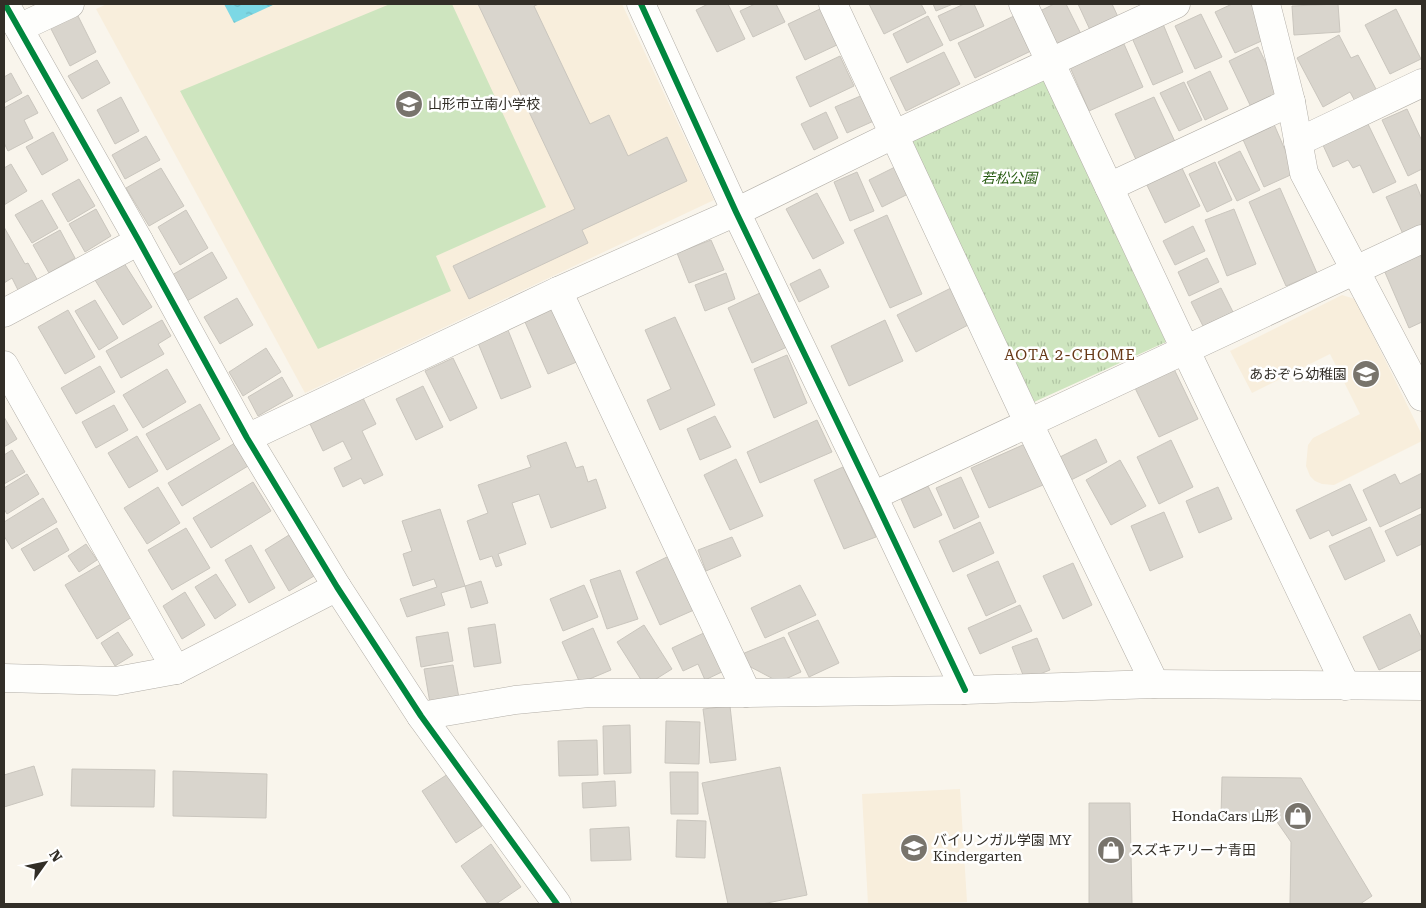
<svg xmlns="http://www.w3.org/2000/svg" width="1426" height="908" font-family="'Roboto Serif','Noto Sans JP',serif">
<defs>
<pattern id="park-tufts" width="24" height="20" patternUnits="userSpaceOnUse" patternTransform="scale(1.25)"><rect width="24" height="20" fill="#cee5bf"/><path d="M3 7l-1-3M5 7V3M7 7l1-3M15 17l-1-3M17 17v-4M19 17l1-3" fill="none" stroke="#b1c5a4"/></pattern>
<pattern id="water-ripples" width="26" height="14" patternUnits="userSpaceOnUse" patternTransform="scale(1.25)"><rect width="26" height="14" fill="#7cd8e5"/><path d="M2 4q2-2 4 0t4 0M15 11q2-2 4 0t4 0" fill="none" stroke="#6cbac4"/></pattern>
</defs>
<rect width="100%" height="100%" fill="#f9f5ec"/>
<g fill="#f8eedc">
<path d="M107 4H622L714 200 305 393 96 9Z"/>
<path d="M1342 295 1355 299 1422 435V441L1334 485 1322 484 1315 481 1310 476 1306 466 1308 445 1313 438 1360 414 1330 354 1252 393 1230 351Z"/>
<path d="M960 789 967 902 868 904 862 794Z"/>
</g>
<path fill="#cee5bf" d="M390 4H452L546 207 436 256 451 291 318 349 180 91Z"/>
<path fill="url(#park-tufts)" d="M1043 79 1166 342 1034 402 911 141Z"/>
<path fill="url(#water-ripples)" d="M224 4H275L234 23Z"/>
<g fill="#d9d5cd" stroke="#cac6be">
<path d="M478 4H539L534 6 590 124 609 115 628 156 667 137 687 181 582 230 588 243 469 299 453 266 575 209Z"/>
<path d="M708 4H728L745 39 717 52 696 10Z"/>
<path d="M755 4H776L785 22 753 37 740 11Z"/>
<path d="M869 4H921L926 13 884 34Z"/>
<path d="M933 4H953L936 11Z"/>
<path d="M964 4H974L984 26 950 41 938 16Z"/>
<path d="M1054 4H1066L1081 34 1057 45 1040 11Z"/>
<path d="M1078 4H1112L1119 19 1091 32Z"/>
<path d="M1232 4H1251L1268 38 1235 53 1215 12Z"/>
<path d="M1338 4 1340 32 1294 35 1292 6Z"/>
<path d="M822 8 839 44 805 60 788 24Z"/>
<path d="M1396 9 1421 59 1390 74 1365 25Z"/>
<path d="M76 12 96 52 70 66 49 25Z"/>
<path d="M1201 14 1222 57 1195 69 1175 26Z"/>
<path d="M1016 15 1033 50 975 78 958 43Z"/>
<path d="M928 16 943 45 907 63 893 34Z"/>
<path d="M1163 24 1183 72 1153 85 1132 38Z"/>
<path d="M1339 35 1351 58 1358 55 1377 91 1356 103 1350 92 1323 107 1297 58Z"/>
<path d="M1124 44 1143 87 1089 111 1070 67Z"/>
<path d="M1258 47 1281 93 1251 107 1229 61Z"/>
<path d="M944 52 960 84 906 111 890 78Z"/>
<path d="M840 56 854 86 810 107 796 77Z"/>
<path d="M97 60 110 83 82 99 68 76Z"/>
<path d="M1210 71 1228 109 1205 120 1187 82Z"/>
<path d="M11 73 22 93 4 103V77Z"/>
<path d="M1184 82 1202 120 1179 131 1160 93Z"/>
<path d="M865 94 876 120 847 133 835 107Z"/>
<path d="M28 95 38 113 24 120 33 138 8 151 4 143V108Z"/>
<path d="M121 97 139 131 115 144 97 110Z"/>
<path d="M1154 97 1177 146 1138 164 1115 114Z"/>
<path d="M1407 109 1422 141V169L1408 176 1382 120Z"/>
<path d="M826 112 838 138 814 150 801 124Z"/>
<path d="M1273 122 1295 173 1264 187 1241 135Z"/>
<path d="M1367 122 1396 182 1373 193 1360 165 1353 168 1348 160 1333 167 1322 143Z"/>
<path d="M53 132 68 160 42 175 26 147Z"/>
<path d="M146 136 160 160 125 179 112 155Z"/>
<path d="M1240 151 1260 190 1237 201 1218 162Z"/>
<path d="M1215 162 1232 200 1207 212 1189 174Z"/>
<path d="M11 164 27 191 4 205V168Z"/>
<path d="M897 166 910 193 882 207 869 180Z"/>
<path d="M1181 166 1200 206 1165 223 1146 183Z"/>
<path d="M161 168 184 206 149 226 126 188Z"/>
<path d="M857 172 874 211 850 221 834 182Z"/>
<path d="M79 179 95 206 68 222 52 194Z"/>
<path d="M1416 184 1422 199V225L1403 234 1386 197Z"/>
<path d="M1280 188 1317 273 1286 286 1249 202Z"/>
<path d="M817 193 844 243 813 259 786 209Z"/>
<path d="M42 200 58 228 32 243 15 215Z"/>
<path d="M96 209 111 236 85 252 69 224Z"/>
<path d="M1234 209 1256 264 1227 276 1205 220Z"/>
<path d="M186 210 208 248 180 265 158 227Z"/>
<path d="M887 215 922 294 890 308 854 230Z"/>
<path d="M1193 226 1205 251 1175 265 1163 241Z"/>
<path d="M4 227 25 264 28 263 38 281 19 292 12 278 4 283Z"/>
<path d="M60 230 75 258 49 273 33 245Z"/>
<path d="M711 240 724 270 689 283 677 253Z"/>
<path d="M212 252 227 278 187 301 172 275Z"/>
<path d="M1420 254 1422 260V322L1409 328 1384 270Z"/>
<path d="M1207 258 1219 282 1189 296 1178 272Z"/>
<path d="M124 263 152 307 123 325 95 280Z"/>
<path d="M820 269 829 287 799 302 790 284Z"/>
<path d="M726 273 735 299 705 311 695 285Z"/>
<path d="M951 288 970 324 916 352 897 315Z"/>
<path d="M1221 288 1233 312 1203 326 1191 302Z"/>
<path d="M762 292 787 347 752 363 728 308Z"/>
<path d="M237 298 253 325 220 344 204 317Z"/>
<path d="M95 300 118 338 99 350 75 311Z"/>
<path d="M556 308 579 361 548 374 525 322Z"/>
<path d="M68 310 95 357 65 374 38 327Z"/>
<path d="M675 317 715 405 660 430 647 400 671 389 645 330Z"/>
<path d="M162 320 171 336 158 344 164 354 121 378 106 351Z"/>
<path d="M885 320 903 361 849 386 831 346Z"/>
<path d="M508 330 531 387 501 399 478 343Z"/>
<path d="M266 348 281 372 243 396 229 372Z"/>
<path d="M787 355 807 403 774 418 754 369Z"/>
<path d="M453 358 477 408 450 421 425 371Z"/>
<path d="M100 366 115 392 76 414 61 388Z"/>
<path d="M167 369 186 402 143 428 123 395Z"/>
<path d="M1174 369 1198 419 1159 437 1135 388Z"/>
<path d="M282 377 293 396 258 416 248 397Z"/>
<path d="M423 386 443 427 416 440 396 399Z"/>
<path d="M363 398 376 424 362 431 383 475 364 484 361 478 343 487 334 468 352 459 343 441 323 451 310 424Z"/>
<path d="M200 404 220 439 167 470 146 434Z"/>
<path d="M114 405 128 430 96 448 82 422Z"/>
<path d="M715 416 731 447 700 460 687 429Z"/>
<path d="M4 417 17 439 4 447Z"/>
<path d="M817 420 832 452 760 483 747 452Z"/>
<path d="M137 436 158 471 129 488 108 453Z"/>
<path d="M1096 439 1107 462 1071 480 1060 457Z"/>
<path d="M1171 440 1193 487 1159 504 1137 457Z"/>
<path d="M566 442 576 468 583 466 588 482 596 479 606 508 551 528 539 494 512 503 526 544 498 554 502 565 496 567 492 556 480 560 467 521 488 513 478 485 531 467 527 456Z"/>
<path d="M235 443 248 466 182 506 168 483Z"/>
<path d="M1025 444 1043 485 989 508 971 468Z"/>
<path d="M12 450 25 472 4 484V455Z"/>
<path d="M736 459 763 516 730 530 704 475Z"/>
<path d="M1120 460 1146 506 1111 525 1086 480Z"/>
<path d="M843 467 876 537 844 549 814 480Z"/>
<path d="M1422 473V507L1380 527 1363 490 1395 474 1400 484Z"/>
<path d="M27 474 39 494 7 514 4 509V488Z"/>
<path d="M961 477 979 517 954 529 936 488Z"/>
<path d="M253 482 271 511 211 548 193 518Z"/>
<path d="M1350 484 1367 520 1332 536 1329 530 1310 539 1296 510Z"/>
<path d="M928 486 942 515 914 528 901 499Z"/>
<path d="M158 487 180 523 147 544 124 508Z"/>
<path d="M1218 487 1232 519 1199 533 1186 501Z"/>
<path d="M43 498 57 522 12 549 4 536V522Z"/>
<path d="M440 509 465 586 441 593 445 605 407 617 400 599 437 587 434 579 413 586 403 554 412 551 402 521Z"/>
<path d="M1164 512 1183 557 1150 571 1131 526Z"/>
<path d="M1421 514 1422 518V544L1397 556 1385 531Z"/>
<path d="M980 522 994 553 953 572 939 541Z"/>
<path d="M1370 527 1385 561 1345 580 1329 546Z"/>
<path d="M57 528 69 550 34 571 21 549Z"/>
<path d="M186 528 210 568 172 590 148 550Z"/>
<path d="M289 535 314 576 289 591 265 550Z"/>
<path d="M732 537 741 556 706 571 698 550Z"/>
<path d="M86 544 97 560 79 572 68 556Z"/>
<path d="M251 545 275 588 249 603 225 560Z"/>
<path d="M669 556 694 610 660 625 636 572Z"/>
<path d="M998 561 1016 602 986 616 967 575Z"/>
<path d="M1073 563 1092 605 1063 619 1043 576Z"/>
<path d="M101 564 132 617 97 639 65 585Z"/>
<path d="M620 570 638 619 607 629 590 580Z"/>
<path d="M216 574 236 605 215 619 195 587Z"/>
<path d="M481 581 488 603 471 608 465 586Z"/>
<path d="M584 585 598 617 563 631 550 599Z"/>
<path d="M800 585 816 615 765 638 751 608Z"/>
<path d="M185 592 205 625 182 639 163 606Z"/>
<path d="M1020 605 1032 631 980 654 968 628Z"/>
<path d="M1410 614 1422 639V649L1379 670 1363 637Z"/>
<path d="M818 620 839 663 809 677 788 633Z"/>
<path d="M495 624 501 663 474 667 468 628Z"/>
<path d="M644 625 672 669 645 686 617 642Z"/>
<path d="M593 628 611 670 580 683 562 642Z"/>
<path d="M708 631 726 670 705 680 698 664 683 671 672 648Z"/>
<path d="M118 632 133 655 115 666 101 643Z"/>
<path d="M448 632 453 661 421 667 416 637Z"/>
<path d="M784 637 801 672 779 682 745 664 742 654Z"/>
<path d="M1037 638 1050 670 1025 680 1012 647Z"/>
<path d="M453 665 459 698 430 703 424 669Z"/>
<path d="M730 706 736 760 710 763 703 709Z"/>
<path d="M666 721 700 722 699 764 665 763Z"/>
<path d="M630 725 631 773 604 774 603 726Z"/>
<path d="M597 740 598 775 559 776 558 741Z"/>
<path d="M34 766 43 795 4 807V775Z"/>
<path d="M780 767 807 895 762 904H728L702 783Z"/>
<path d="M72 769 155 770 154 807 71 806Z"/>
<path d="M173 771 267 774 266 818 173 816Z"/>
<path d="M670 772H698V814H671Z"/>
<path d="M448 774 482 826 456 843 422 791Z"/>
<path d="M1222 777 1301 778 1372 896 1360 904H1290L1291 842 1275 819 1221 817Z"/>
<path d="M615 781 616 806 583 808 582 783Z"/>
<path d="M1089 803H1130L1132 904H1089Z"/>
<path d="M677 820 706 821 705 858 676 857Z"/>
<path d="M629 827 631 860 591 861 590 829Z"/>
<path d="M491 844 521 887 496 904H488L461 866Z"/>
</g>
<g fill="none" stroke-linecap="round" stroke-linejoin="round">
<g stroke="#b2aea7" stroke-width="29">
<g id="minor">
<path d="M5 4 139 241 247 438 337 587 421 716 557 904"/>
<path d="M641 4 736 212 873 496 965 690"/>
<path d="M833 4 1029 424 1155 684"/>
<path d="M1023 4 1185 349 1346 686"/>
<path d="M1266 4 1291 102 1304 173 1422 397"/>
<path d="M19 28 70 4"/>
<path d="M1298 142 1422 83"/>
<path d="M1109 187 1291 102"/>
<path d="M558 291 747 693"/>
<path d="M4 313 139 241"/>
<path d="M4 365 176 670"/>
<path d="M247 438 558 291 736 212 893 135 1176 4"/>
<path d="M873 496 1422 239"/>
<path d="M4 678 116 681 176 670 337 587"/>
<path d="M421 716 515 700 589 693H747L965 690 1155 684 1422 686"/>
</g>
</g>
<use href="#minor" stroke="#fefefc" stroke-width="28"/>
<g stroke="#fff" stroke-width="9">
<g id="cycleway">
<path d="M5 4 139 241 247 438 337 587 421 716 557 904"/>
<path d="M641 4 736 212 873 496 965 690"/>
</g>
</g>
<use href="#cycleway" stroke="#00873e" stroke-width="6"/>
</g>
<defs>
<g id="school-disc" transform="scale(1.4375)"><circle r="9.5" fill="#78746c" stroke="#fff"/><path d="M0-5L7-2L0 1L-7-2ZM-4 1L0 2.5L4 1V4Q0 6-4 4Z" fill="#fff"/></g>
<g id="shop-disc" transform="scale(1.4375)"><circle r="9.5" fill="#78746c" stroke="#fff"/><path d="M-5-2.5h2.3a2.7 3.5 0 0 1 5.4 0H5L5.5 6h-11ZM-1.5-2.5h3a1.5 2.3 0 0 0-3 0Z" fill="#fff"/></g>
</defs>
<g fill-rule="evenodd">
<use href="#school-disc" x="409" y="104"/>
<use href="#school-disc" x="1366" y="374"/>
<use href="#shop-disc" x="1298" y="816"/>
<use href="#school-disc" x="914" y="848"/>
<use href="#shop-disc" x="1111" y="850"/>
</g>
<g text-anchor="middle" stroke-width="5" stroke-linejoin="round" paint-order="stroke">
<g font-size="14" fill="#322e27" stroke="#fff" text-anchor="start">
<text x="428" y="109">山形市立南小学校</text>
<text x="1347" y="379" text-anchor="end">あおぞら幼稚園</text>
<text x="1279" y="821" text-anchor="end">HondaCars 山形</text>
<text x="933" y="845">バイリンガル学園 MY<tspan x="933" dy="16">Kindergarten</tspan></text>
<text x="1130" y="855">スズキアリーナ青田</text>
</g>
<g font-size="14" font-style="italic" fill="#255a0f" stroke="#fff">
<text x="1009" y="183">若松公園</text>
</g>
<g font-size="15" letter-spacing="1" fill="#663816" stroke="#fff">
<text x="1070" y="360">AOTA 2-CHOME</text>
</g>
</g>
<rect width="1426" height="908" fill="none" stroke="#322e27" stroke-width="10"/>
<g transform="translate(45 863) rotate(57)" stroke="#ffffff" stroke-width="4" paint-order="stroke">
<path d="M0-4L9 19L0 12L-9 19Z" fill="#322e27"/>
<text y="-8" font-size="14" font-weight="bold" text-anchor="middle" fill="#322e27">N</text>
</g>
</svg>
